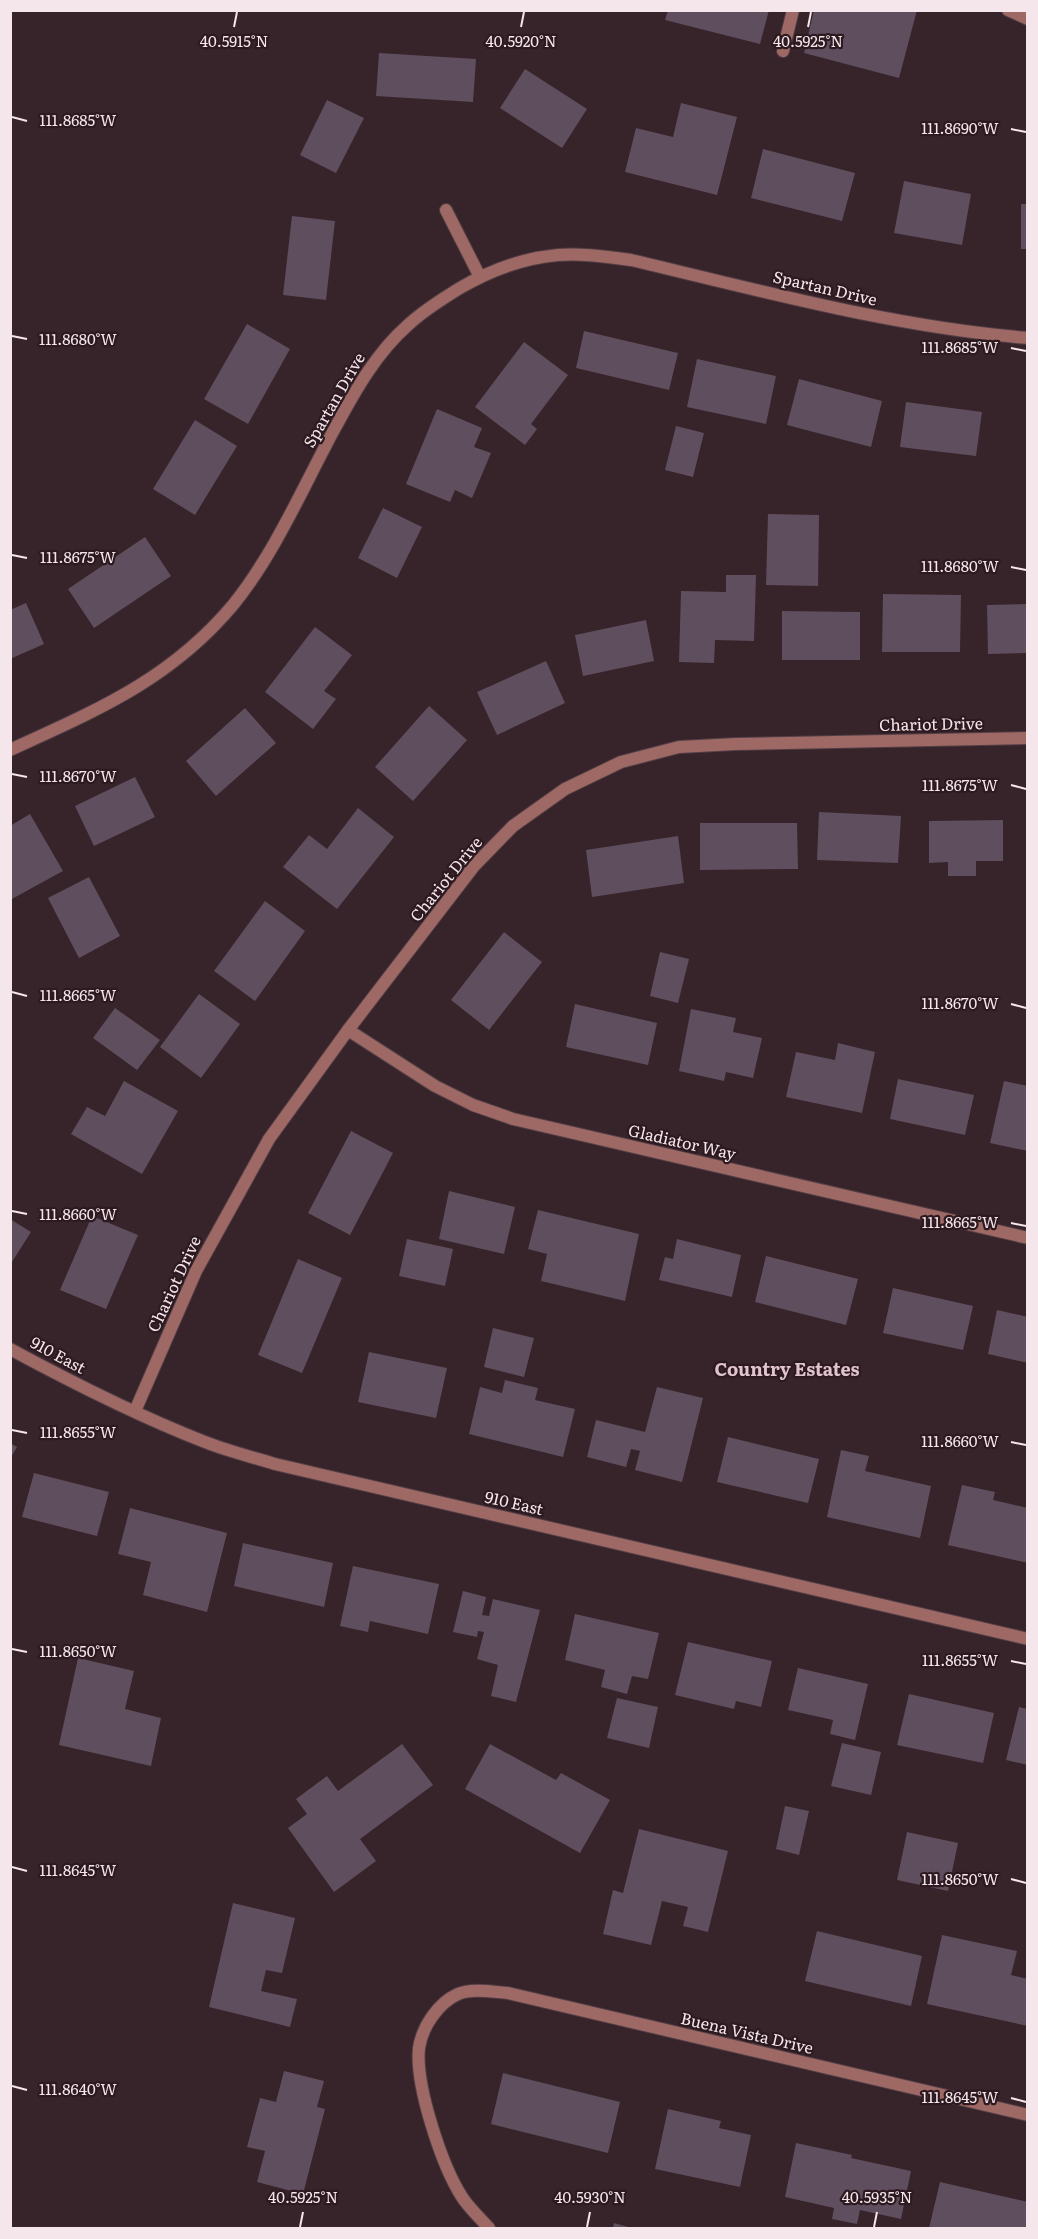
<svg xmlns="http://www.w3.org/2000/svg" width="1038" height="2239" font-family="Literata,serif">
<rect width="100%" height="100%" fill="#37232a"/>
<g fill="#5f4e5e">
<path d="M668 10H769L760 44 665 20Z"/>
<path d="M814 10H917L899 78 804 53Z"/>
<path d="M379 53 476 59 473 102 376 96Z"/>
<path d="M525 69 587 109 562 148 500 108Z"/>
<path d="M327 100 364 118 336 173 300 155Z"/>
<path d="M681 103 737 117 717 195 625 172 636 128 673 137Z"/>
<path d="M763 149 855 173 842 221 751 198Z"/>
<path d="M904 181 971 194 962 245 894 233Z"/>
<rect x="1021" y="204" width="7" height="45"/>
<path d="M292 216 335 221 326 300 283 295Z"/>
<path d="M247 324 290 349 248 424 204 399Z"/>
<path d="M584 331 678 353 669 390 576 368Z"/>
<path d="M524 342 568 375 531 424 537 429 525 445 475 407Z"/>
<path d="M697 359 776 376 766 424 687 407Z"/>
<path d="M799 379 882 401 871 447 787 425Z"/>
<path d="M906 402 982 412 976 456 900 447Z"/>
<path d="M437 409 482 428 474 447 491 453 472 498 455 490 450 502 406 484Z"/>
<path d="M195 420 237 446 195 515 153 489Z"/>
<path d="M676 426 704 433 693 477 665 470Z"/>
<path d="M383 508 422 527 397 578 358 558Z"/>
<path d="M768 514 819 515 818 586 766 585Z"/>
<path d="M145 537 171 576 94 628 68 589Z"/>
<path d="M726 575H756L754 641 715 640 714 663 679 662 681 591 726 592Z"/>
<path d="M883 594 961 595 960 652H882Z"/>
<path d="M26 603 44 644 10 659V610Z"/>
<path d="M1028 604V653L988 654 987 605Z"/>
<path d="M782 611 860 612V660H782Z"/>
<path d="M646 620 654 661 583 676 575 635Z"/>
<path d="M315 627 352 655 324 691 336 699 313 729 265 692Z"/>
<path d="M546 661 565 703 497 735 477 692Z"/>
<path d="M429 706 467 740 413 801 375 767Z"/>
<path d="M245 708 276 743 216 796 186 761Z"/>
<path d="M135 777 155 817 94 846 75 806Z"/>
<path d="M358 808 394 837 337 909 283 867 309 835 327 849Z"/>
<path d="M819 812 901 816 898 863 817 860Z"/>
<path d="M30 814 63 871 10 900V826Z"/>
<path d="M1003 820V861H976V876H948V862L929 863V821Z"/>
<path d="M700 823H797L798 869 700 870Z"/>
<path d="M678 836 684 883 592 897 586 850Z"/>
<path d="M89 877 120 936 79 958 48 898Z"/>
<path d="M265 901 305 931 255 1001 214 971Z"/>
<path d="M504 932 542 962 489 1030 451 1000Z"/>
<path d="M660 952 689 959 678 1003 650 996Z"/>
<path d="M199 994 240 1024 201 1078 160 1047Z"/>
<path d="M575 1004 657 1023 648 1065 566 1047Z"/>
<path d="M115 1008 160 1040 137 1070 93 1038Z"/>
<path d="M691 1009 736 1018 733 1032 762 1038 753 1078 726 1072 724 1081 679 1071Z"/>
<path d="M838 1043 875 1052 862 1113 786 1097 796 1052 835 1060Z"/>
<path d="M898 1079 974 1095 965 1135 890 1119Z"/>
<path d="M124 1081 178 1111 142 1174 71 1134 87 1107 105 1116Z"/>
<path d="M1004 1081 1028 1086V1151L990 1143Z"/>
<path d="M351 1131 393 1153 350 1235 308 1213Z"/>
<path d="M449 1191 515 1207 504 1254 439 1239Z"/>
<path d="M538 1210 639 1234 625 1301 541 1281 547 1254 528 1249Z"/>
<path d="M92 1216 138 1235 106 1309 60 1290Z"/>
<path d="M10 1219 31 1232 10 1265Z"/>
<path d="M407 1239 453 1249 445 1286 399 1276Z"/>
<path d="M677 1239 741 1255 732 1297 659 1280 665 1257 673 1259Z"/>
<path d="M766 1256 858 1279 846 1325 755 1302Z"/>
<path d="M298 1259 342 1278 302 1373 258 1355Z"/>
<path d="M893 1288 973 1306 963 1350 883 1333Z"/>
<path d="M997 1310 1028 1317V1363L988 1354Z"/>
<path d="M493 1328 534 1338 524 1377 484 1367Z"/>
<path d="M369 1352 447 1368 436 1418 358 1402Z"/>
<path d="M505 1380 538 1388 535 1400 575 1409 563 1457 469 1434 480 1387 502 1393Z"/>
<path d="M657 1387 703 1398 682 1482 635 1470 640 1451 631 1449 626 1467 587 1457 596 1420 645 1432Z"/>
<path d="M728 1437 819 1459 808 1503 717 1482Z"/>
<path d="M10 1443 17 1447 10 1459Z"/>
<path d="M841 1450 869 1456 865 1471 931 1486 920 1538 827 1517Z"/>
<path d="M34 1473 109 1492 97 1536 22 1517Z"/>
<path d="M962 1485 995 1492 993 1500 1028 1508V1563L948 1545Z"/>
<path d="M130 1508 227 1533 207 1612 143 1595 151 1562 118 1554Z"/>
<path d="M243 1543 333 1563 324 1607 234 1586Z"/>
<path d="M353 1566 439 1584 428 1634 370 1621 368 1632 340 1626Z"/>
<path d="M463 1591 486 1597 482 1615 489 1616 493 1599 540 1610 516 1702 491 1696 498 1665 477 1659 484 1632 478 1631 477 1637 453 1632Z"/>
<path d="M575 1614 659 1633 648 1679 632 1676 627 1694 601 1687 605 1670 565 1660Z"/>
<path d="M688 1642 772 1661 761 1707 736 1701 734 1709 675 1695Z"/>
<path d="M78 1658 134 1671 125 1709 161 1718 151 1766 59 1745Z"/>
<path d="M798 1668 868 1684 855 1740 830 1734 833 1720 788 1710Z"/>
<path d="M909 1694 994 1713 983 1763 897 1745Z"/>
<path d="M617 1698 658 1707 649 1748 607 1738Z"/>
<path d="M1019 1707 1028 1709V1765L1006 1760Z"/>
<path d="M842 1743 881 1752 871 1795 831 1786Z"/>
<path d="M402 1744 433 1785 360 1839 376 1861 334 1892 288 1828 307 1814 296 1799 327 1776 338 1791Z"/>
<path d="M490 1744 556 1780 561 1773 610 1800 580 1853 465 1789Z"/>
<path d="M785 1806 809 1811 799 1855 776 1849Z"/>
<path d="M639 1829 728 1851 708 1932 683 1926 688 1907 662 1901 651 1945 603 1934 613 1890 623 1893Z"/>
<path d="M907 1832 958 1843 948 1891 897 1880Z"/>
<path d="M233 1903 295 1918 282 1973 266 1970 261 1991 297 1999 290 2027 209 2007Z"/>
<path d="M817 1931 922 1956 911 2006 805 1981Z"/>
<path d="M942 1935 1017 1951 1011 1975 1028 1979V2026L927 2004Z"/>
<path d="M284 2071 324 2081 317 2107 325 2109 303 2194 257 2182 265 2151 247 2147 260 2098 276 2102Z"/>
<path d="M503 2073 620 2102 608 2153 491 2124Z"/>
<path d="M668 2109 721 2121 719 2128 751 2135 740 2187 655 2169Z"/>
<path d="M796 2143 852 2155 851 2158 911 2171 901 2219 860 2210 857 2224 832 2219 834 2208 785 2197Z"/>
<path d="M940 2182 1028 2202V2228H929Z"/>
<path d="M614 2223 632 2228H613Z"/>
</g>
<g fill="none" stroke-linecap="round" stroke-linejoin="round">
<g stroke="#513e45" stroke-width="14">
<g id="lane">
<path d="M1008 10 1028 19"/>
<path d="M783 51 793 10"/>
<path d="M446 210 480 277"/>
</g>
</g>
<g stroke="#513e45" stroke-width="14">
<g id="street">
<path d="M10 750C97 710 170 680 233 605 275 553 303 487 335 428 355 391 376 353 408 325 423 311 442 299 460 288 489 271 524 258 558 255 582 253 607 257 631 260 762 291 893 327 1028 338"/>
<path d="M348 1030 435 1086 473 1105 513 1119 1028 1238"/>
<path d="M10 1349C73 1383 138 1416 205 1442 228 1451 252 1457 275 1464L1028 1639"/>
<path d="M135 1411 196 1271 269 1139 348 1030 474 866 513 826 565 789 621 762 679 747 736 744 1028 738"/>
<path d="M489 2228C480 2218 469 2208 462 2197 442 2166 415 2085 419 2048 422 2027 438 2003 458 1994 472 1988 493 1992 508 1993L1028 2115"/>
</g>
</g>
<use href="#lane" stroke="#9e6864" stroke-width="12"/>
<use href="#street" stroke="#9e6864" stroke-width="12"/>
</g>
<path fill="none" stroke="#f4e6ea" stroke-width="2" d="M234 27 237 12M521 27 524 12M808 27 811 12M12 117 27 121M1011 129 1026 132M12 336 27 339M1011 348 1026 351M12 555 27 558M1011 567 1026 570M12 774 27 777M1011 785 1026 789M12 992 27 996M1011 1004 1026 1008M12 1211 27 1214M1011 1223 1026 1226M12 1430 27 1433M1011 1442 1026 1445M12 1649 27 1652M1011 1661 1026 1664M12 1867 27 1871M1011 1879 1026 1883M12 2086 27 2090M1011 2098 1026 2102M300 2227 303 2212M587 2227 590 2212M874 2227 877 2212"/>
<g text-anchor="middle" stroke-width="4.5" stroke-linejoin="round" paint-order="stroke">
<g font-size="16" fill="#f4e6ea" stroke="#2d1920">
<text transform="translate(825 288) rotate(13)" y="6">Spartan Drive</text>
<text transform="translate(334 400) rotate(-60)" y="6">Spartan Drive</text>
<text transform="translate(931 724) rotate(-1)" y="6">Chariot Drive</text>
<text transform="translate(446 879) rotate(-51)" y="6">Chariot Drive</text>
<text transform="translate(682 1142) rotate(13)" y="6">Gladiator Way</text>
<text transform="translate(174 1284) rotate(-65)" y="6">Chariot Drive</text>
<text transform="translate(58 1355) rotate(28)" y="6">910 East</text>
<text transform="translate(514 1503) rotate(13)" y="6">910 East</text>
<text transform="translate(747 2033) rotate(13)" y="6">Buena Vista Drive</text>
</g>
<g font-size="18" font-weight="bold" fill="#e1c5ce" stroke="#2d1920">
<text x="787" y="1376">Country Estates</text>
</g>
</g>
<g font-size="15" text-anchor="middle" fill="#f4e6ea" stroke="#2d1920" stroke-width="4.5" stroke-linejoin="round" paint-order="stroke">
<text x="234" y="47">40.5915°N</text>
<text x="521" y="47">40.5920°N</text>
<text x="808" y="47">40.5925°N</text>
<text x="78" y="126">111.8685°W</text>
<text x="960" y="134">111.8690°W</text>
<text x="78" y="345">111.8680°W</text>
<text x="960" y="353">111.8685°W</text>
<text x="78" y="563">111.8675°W</text>
<text x="960" y="572">111.8680°W</text>
<text x="78" y="782">111.8670°W</text>
<text x="960" y="791">111.8675°W</text>
<text x="78" y="1001">111.8665°W</text>
<text x="960" y="1009">111.8670°W</text>
<text x="78" y="1220">111.8660°W</text>
<text x="960" y="1228">111.8665°W</text>
<text x="78" y="1438">111.8655°W</text>
<text x="960" y="1447">111.8660°W</text>
<text x="78" y="1657">111.8650°W</text>
<text x="960" y="1666">111.8655°W</text>
<text x="78" y="1876">111.8645°W</text>
<text x="960" y="1885">111.8650°W</text>
<text x="78" y="2095">111.8640°W</text>
<text x="960" y="2103">111.8645°W</text>
<text x="303" y="2203">40.5925°N</text>
<text x="590" y="2203">40.5930°N</text>
<text x="877" y="2203">40.5935°N</text>
</g>
<rect width="1038" height="2239" fill="none" stroke="#f4e6ea" stroke-width="24"/>
</svg>
